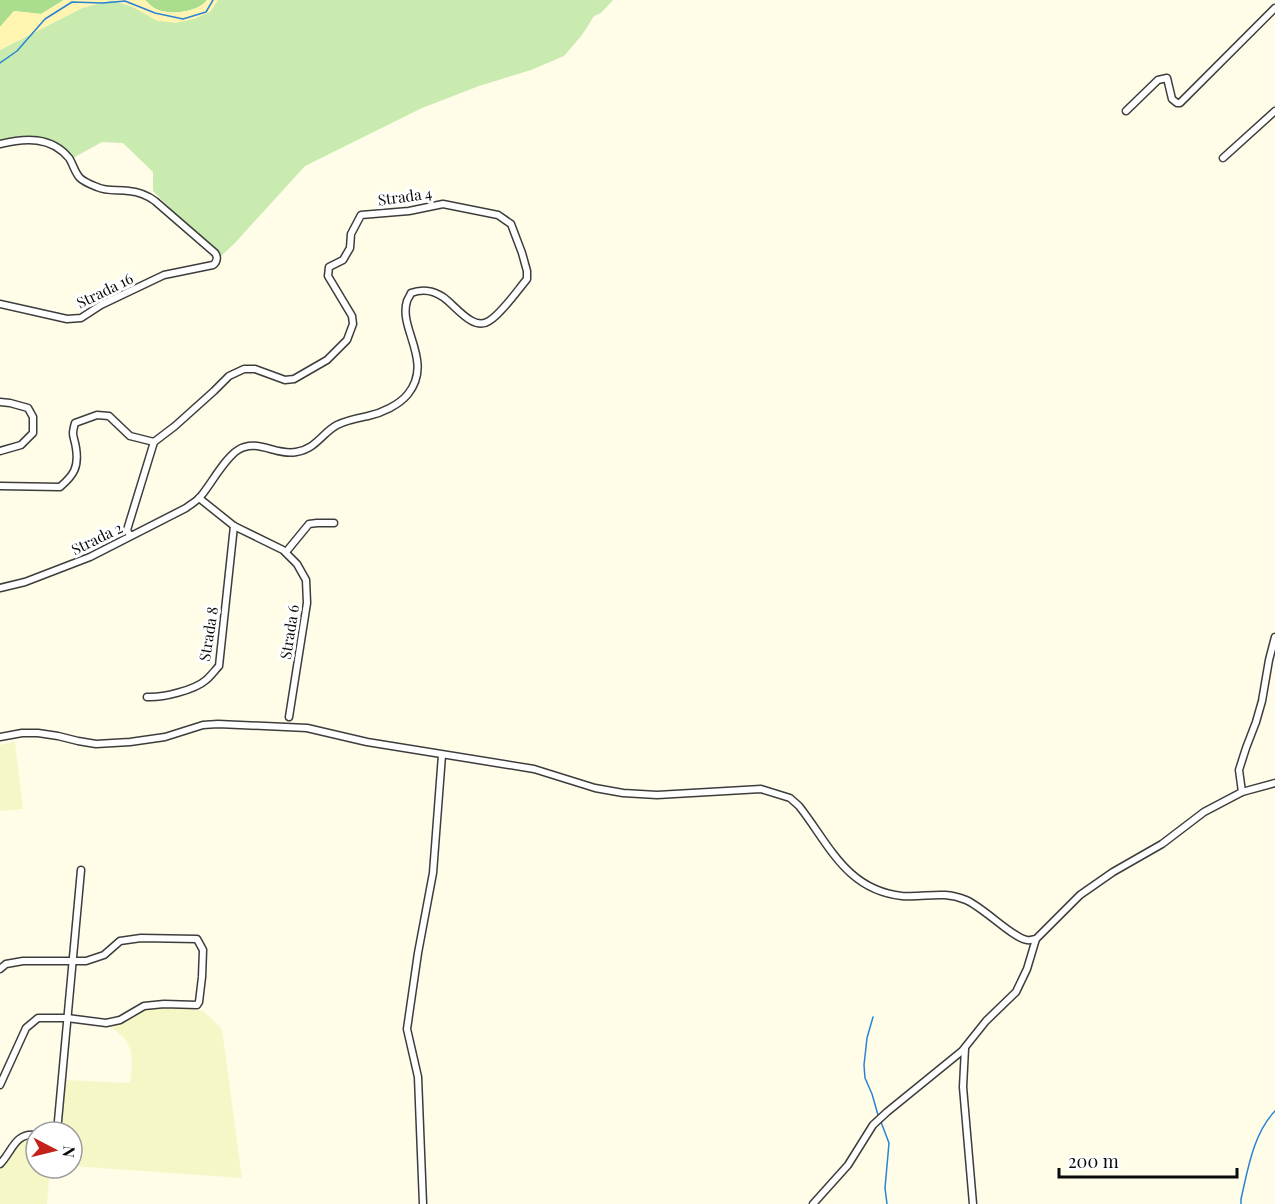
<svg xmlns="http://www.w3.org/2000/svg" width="1275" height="1204" font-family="'Playfair Display',serif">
<rect width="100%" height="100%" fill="#fffce8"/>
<g fill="#f6f7c6">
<path d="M15 742 23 809 0 811V745Z"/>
<path d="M159 1006 203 1011 222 1029 242 1178 72 1166V1132H61L66 1080 130 1083 132 1065 131 1051 125 1039 112 1027 122 1023 146 1009Z"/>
<path d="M27 1138H36V1168H50L47 1204H0V1169L5 1165 17 1145Z"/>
</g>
<path fill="#c9ebaf" d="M112 0 133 7 158 21 210 12 218 0H613L601 13 594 16 582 35 564 56 531 70 479 86 422 108 305 166 234 244 220 257 218 252 212 247 172 210 153 191V172L123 143 102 142 73 158C49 131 32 135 0 142V50L82 8Z"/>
<g fill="#aadd8d">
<path d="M0 0H64L41 14 14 11 0 27Z"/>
<path d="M145 0H207C199 12 170 16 156 9 152 7 149 4 145 0Z"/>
</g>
<g fill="#fff4b0">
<path d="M64 0H112L82 8 0 50V27L14 11 41 14Z"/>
<path d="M112 0H145C149 4 152 7 156 9 170 16 199 12 207 0H218L210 12 194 19 176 23 158 21 133 7Z"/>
</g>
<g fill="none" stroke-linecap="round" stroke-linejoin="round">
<g stroke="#2a83d6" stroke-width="1.5">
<path d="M0 63 17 51 45 19 72 2 103 3 125 1 155 13 183 19 206 12 213 0"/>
<path d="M873 1017 867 1038 864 1065 865 1078 872 1094 878 1115"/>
<path d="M881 1122 889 1143 885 1188 887 1204"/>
<path d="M1241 1204V1199C1248 1169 1253 1134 1275 1111"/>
</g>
<g stroke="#3d3d3d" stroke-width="9">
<g id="minor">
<path d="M1126 111 1158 80 1167 78 1172 99 1177 103H1180L1275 8"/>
<path d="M0 144C25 138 51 136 69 158 73 164 75 173 80 178 84 182 92 185 97 187 108 192 118 189 129 191 139 192 147 195 155 201L215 253C218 257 217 262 213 265L164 275 101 305 81 318 67 319 0 304"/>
<path d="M1223 158 1275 111"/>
<path d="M0 402 10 403 28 408 33 417V433L21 445 0 451"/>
<path d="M0 486 60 487C74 475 79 467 76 448 74 435 71 437 75 423L97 415 109 416 130 436 154 442"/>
<path d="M199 498 234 526 283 550 297 564 306 580 307 603 289 717"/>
<path d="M286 552 309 524 317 523H334"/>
<path d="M0 588 25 582 90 557 186 508C191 504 197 501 201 496 211 484 225 458 238 450 257 438 276 456 296 452 316 449 322 433 337 425 347 420 358 418 368 416 382 413 399 405 408 394 434 361 398 329 407 301 408 298 410 296 411 293 421 289 433 290 443 297 454 304 473 332 489 321 502 313 517 291 527 279V271L522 253 511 224 498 215 443 204 409 211 361 215 351 234 350 248 343 260 329 267 328 276 352 316 353 324 347 340 327 360 294 379 285 380 255 369H244L229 376 214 391 175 426 154 442 127 530 130 536"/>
<path d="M147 697C162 698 195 690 206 680 211 676 215 670 219 666L234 526"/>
<path d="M0 737 22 733H38L58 736 78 741 96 744 130 742 165 737 203 725 218 724 307 728 367 742 534 769 595 788 623 793 657 795 761 789 790 798 799 806C829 844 846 890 902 896 926 898 942 890 966 900 983 907 1014 939 1027 940 1030 941 1033 939 1036 939L1080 895 1113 872 1162 844 1204 812 1242 792 1275 783"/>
<path d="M1242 792 1239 770 1246 748 1256 722 1262 701 1269 660 1275 637"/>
<path d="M0 969 6 964 23 961H86L104 955 120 941 141 938 197 939 203 950 202 977 199 1002 197 1005 164 1004 144 1006 120 1020 106 1023 67 1018H38L26 1028 0 1085"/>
<path d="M965 1048 963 1087 973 1204"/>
<path d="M57 1132 81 870"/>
<path d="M0 1164C12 1152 15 1132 36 1135"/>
<path d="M423 1204 418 1077 407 1029 418 953 433 873 442 755"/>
<path d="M813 1204 848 1165 873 1125 887 1112 962 1051 986 1021 1016 992 1027 969 1036 939"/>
</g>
</g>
<use href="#minor" stroke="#fff" stroke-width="6"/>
</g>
<g text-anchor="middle" stroke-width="6" stroke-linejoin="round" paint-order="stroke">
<g font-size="15" fill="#0a0a0a" stroke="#fff">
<text transform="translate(405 197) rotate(-8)" y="5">Strada 4</text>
<text transform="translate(105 291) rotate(-26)" y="5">Strada 16</text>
<text transform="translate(97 539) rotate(-26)" y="5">Strada 2</text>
<text transform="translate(290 632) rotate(-81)" y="5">Strada 6</text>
<text transform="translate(209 634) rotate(-81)" y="5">Strada 8</text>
</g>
</g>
<g transform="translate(54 1150) rotate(97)"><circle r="28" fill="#ffffff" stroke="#9d9d9d" stroke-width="1.5"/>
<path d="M0-4.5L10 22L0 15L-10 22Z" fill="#c3211a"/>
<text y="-9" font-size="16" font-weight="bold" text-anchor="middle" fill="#0a0a0a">N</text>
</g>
<path d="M1059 1168v9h178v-9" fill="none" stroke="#0a0a0a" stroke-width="3"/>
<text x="1068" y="1168" font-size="18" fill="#0a0a0a" stroke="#ffffff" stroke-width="4.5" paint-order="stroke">200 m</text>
</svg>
